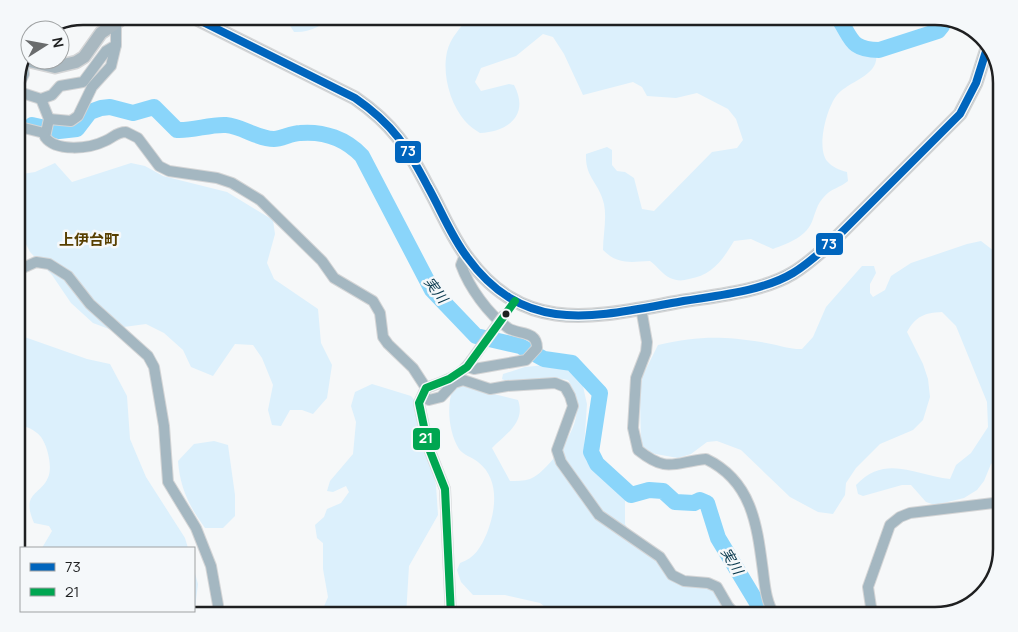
<svg xmlns="http://www.w3.org/2000/svg" width="1018" height="632" font-family="Manrope,'Noto Sans JP',sans-serif">
<rect width="100%" height="100%" fill="#f6f8f9"/>
<g fill="#dcf0fc">
<path d="M284 16H334C322 25 310 33 294 32Z"/>
<path d="M470 16H837C844 37 856 44 876 53 880 76 850 80 837 95 827 107 816 147 827 161 832 167 839 170 847 172L848 181C840 188 831 188 823 198 817 205 816 211 813 219 807 237 789 243 773 249L751 239 734 241C722 261 712 275 689 279 682 281 677 281 670 278 663 275 657 266 650 261 630 262 618 265 603 250 603 235 607 219 604 204 599 182 585 178 586 154L607 147 612 150V165L617 171 625 172 634 178 642 209 654 211 712 152 737 148 743 140 736 119 728 109 697 93 676 98 647 96 642 87 633 82 583 95 564 54 553 37 543 34 516 56 481 68 475 82 481 91 509 84 514 85C530 115 508 132 480 133 475 130 469 126 465 121 450 104 442 74 447 52 450 38 461 27 470 16Z"/>
<path d="M55 163 72 182 131 163 145 166 163 176 227 192 273 220 275 234 267 263 274 279 318 309 321 343 332 365 327 398 313 414 302 410H290L281 426 272 425 268 410 273 385 262 358 253 345 235 344 213 376 191 367 183 350 164 333 146 324 109 329 93 323 71 303 52 275 30 252 25 242 16 222V175L35 172Z"/>
<path d="M981 241 994 251 999 261 1002 293V456L991 464 984 481 977 490 964 498 935 505 926 502 911 485H902L863 496 858 494 856 485C886 453 917 476 950 479L956 465 971 453 988 427 987 402 956 326 942 312C924 313 916 316 907 332L923 364 928 379 930 397 923 420 913 430 880 444 856 468 846 483 845 495 833 514 818 512 790 497 741 450 717 441 707 442 691 454 678 458 650 453 641 445 640 397 642 377 658 345C698 336 721 336 761 342 777 344 786 349 802 349L813 337 826 307 862 266H874L876 273 870 284V293L873 297 885 290 891 276 911 263 967 244Z"/>
<path d="M16 334 87 359 110 364 127 396 130 439 146 477 185 538 188 548H42L52 531 49 526 34 523C20 491 42 496 49 475 52 464 47 445 41 437 35 429 25 426 16 424Z"/>
<path d="M556 364 572 369 582 382 587 404 584 447 586 461 625 497V524L637 544 657 559 670 578C693 583 726 584 725 616H557L540 603 505 595H473L461 582 457 570 460 563C475 558 481 547 487 533 496 510 500 479 478 462 472 457 463 455 459 449 449 433 446 406 453 389L462 386 518 400C526 422 506 434 492 448L510 481C516 481 524 481 530 479 546 473 571 438 575 421 579 409 575 390 568 380L556 378 506 381 502 379 503 374 525 367Z"/>
<path d="M372 384 411 396 416 402 436 485 438 515 409 566 406 616H320L328 597 323 569V543L317 538 315 525 324 517 327 509 341 503 349 492 346 486 333 492 327 491 330 481 353 454 356 422 351 406 355 392Z"/>
<path d="M214 441 228 445 235 495V516L223 528H205C189 506 180 488 178 461L194 444Z"/>
<path d="M194 570 198 584 194 616H84L88 611H194Z"/>
</g>
<g fill="none" stroke-linecap="round" stroke-linejoin="round">
<g stroke="#8ad5fa" stroke-width="16">
<path d="M837 16C852 37 849 50 879 50L938 31 942 26 944 19"/>
<path d="M32 125 59 131 77 129 90 112 101 108 110 107 133 113 154 107 177 130C193 131 210 124 226 125 242 126 257 139 274 139 282 139 291 133 300 133 324 131 346 139 362 156L432 290 476 336 520 346 544 359 572 363 600 393 591 452 597 464 631 495 649 490 663 491 675 502 694 503 700 500 707 503 718 538 765 616"/>
</g>
<g stroke="#d4d5d6" stroke-width="12">
<g id="minor">
<path d="M23 66 24 74 16 91 41 99 52 95 60 86 83 82 106 51 116 45V23"/>
<path d="M41 99 49 119 45 137C56 152 89 149 105 141 113 138 116 132 126 132L138 138 159 166 169 171 217 178 232 183 260 200 322 261 334 278 373 301 380 313 383 337 388 344 413 368 426 388"/>
<path d="M49 119 71 121 78 116 92 87 111 66 116 45"/>
<path d="M16 126 44 133"/>
<path d="M465 255 461 265C469 287 488 314 508 328 519 335 537 330 537 348L526 360 474 369 467 367"/>
<path d="M16 271 36 262 49 264 68 276 90 304 148 356 154 367 164 426 168 482 196 528 211 566 218 605 217 616"/>
<path d="M641 308 647 342 646 352 636 378 633 428 638 450C668 474 674 462 706 459 752 481 757 525 763 571 765 587 766 602 775 616"/>
<path d="M424 396 429 400 441 397 454 383 463 380 490 389 507 386 555 383 565 387 570 396 573 406 557 450 561 462 599 515 660 557 672 575 684 581 708 583 717 587 728 606 737 616"/>
<path d="M990 586H991"/>
<path d="M451 616 445 489 428 446 419 403 426 388C443 382 461 376 471 361"/>
<path d="M876 616 871 607 868 587 890 525 900 517 910 513 1002 502"/>
</g>
</g>
<g stroke="#d4d5d6" stroke-width="15">
<g id="major">
<path d="M191 16 355 98C394 125 407 147 428 187 441 210 451 236 467 257 523 334 590 318 672 303 709 296 760 293 793 273 808 264 821 252 834 240L960 114 976 83 988 45"/>
<path d="M25 60 55 67 76 62 84 57 101 33 126 16"/>
</g>
</g>
<use href="#minor" stroke="#a4b7c1" stroke-width="10"/>
<use href="#major" stroke="#a9b8c0" stroke-width="12"/>
<g stroke="#d4d5d6" stroke-width="12" stroke-linecap="butt">
<path id="minor-bridge" d="M471 361 505 314"/>
</g>
<use href="#minor-bridge" stroke="#a4b7c1" stroke-width="10"/>
<g stroke="#f5f8fa" stroke-width="11">
<path id="bus-1" d="M191 16 355 98C394 125 407 147 428 187 441 210 451 236 467 257 523 334 590 318 672 303 709 296 760 293 793 273 808 264 821 252 834 240L960 114 976 83 988 45"/>
</g>
<g stroke="#f5f8fa" stroke-width="11">
<path id="bus-2" d="M451 616 445 489 428 446 419 403 426 388 449 379 467 367 515 301"/>
</g>
<use href="#bus-1" stroke="#0065bd" stroke-width="8"/>
<use href="#bus-2" stroke="#00a651" stroke-width="8"/>
</g>
<circle fill="#1f2021" stroke="#f5f8fa" stroke-width="2" cx="506" cy="314" r="4.5"/>
<g text-anchor="middle" stroke-width="5" stroke-linejoin="round" paint-order="stroke">
<g font-size="14" font-style="italic" fill="#04354a" stroke="#f5f8fa">
<text transform="translate(436 290) rotate(53)" y="5">実川</text>
<text transform="translate(732 561) rotate(59)" y="5">実川</text>
</g>
<g font-size="15" font-weight="bold" fill="#583f00" stroke="#f5f8fa">
<text x="89" y="245">上伊台町</text>
</g>
</g>
<path d="M0 0H1018V632H0ZM83 25H935A58 58 0 0 1 993 83V549A58 58 0 0 1 935 607H83A58 58 0 0 1 25 549V83A58 58 0 0 1 83 25Z" fill="#f5f8fa" fill-rule="evenodd"/>
<path fill="none" stroke="#1f2021" stroke-width="2.5" d="M83 25H935A58 58 0 0 1 993 83V549A58 58 0 0 1 935 607H83A58 58 0 0 1 25 549V83A58 58 0 0 1 83 25Z"/>
<g stroke="#f5f8fa" stroke-width="2">
<rect x="394" y="140" width="28" height="24" rx="5" fill="#0065bd"/>
<rect x="815" y="232" width="29" height="24" rx="5" fill="#0065bd"/>
<rect x="412" y="427" width="29" height="24" rx="5" fill="#00a651"/>
</g>
<g font-size="14" text-anchor="middle" font-weight="bold" fill="#fff">
<text x="408" y="156">73</text>
<text x="829" y="249">73</text>
<text x="426" y="443">21</text>
</g>
<rect x="20" y="547" width="175" height="65" fill="#f5f8fa" stroke="#9fa2a3"/>
<rect x="30" y="563" width="25" height="8" fill="#0065bd" stroke="#9fa2a3"/>
<text x="65" y="572" font-size="15" fill="#1f2021">73</text>
<rect x="30" y="588" width="25" height="8" fill="#00a651" stroke="#9fa2a3"/>
<text x="65" y="597" font-size="15" fill="#1f2021">21</text>
<g transform="translate(45 45) rotate(79)"><circle r="24" fill="#f5f8fa" stroke="#9fa2a3"/>
<path d="M0-4L9 19L0 12L-9 19Z" fill="#6a6c6d"/>
<text y="-8" font-size="14" font-weight="bold" text-anchor="middle" fill="#1f2021">N</text>
</g>
</svg>
